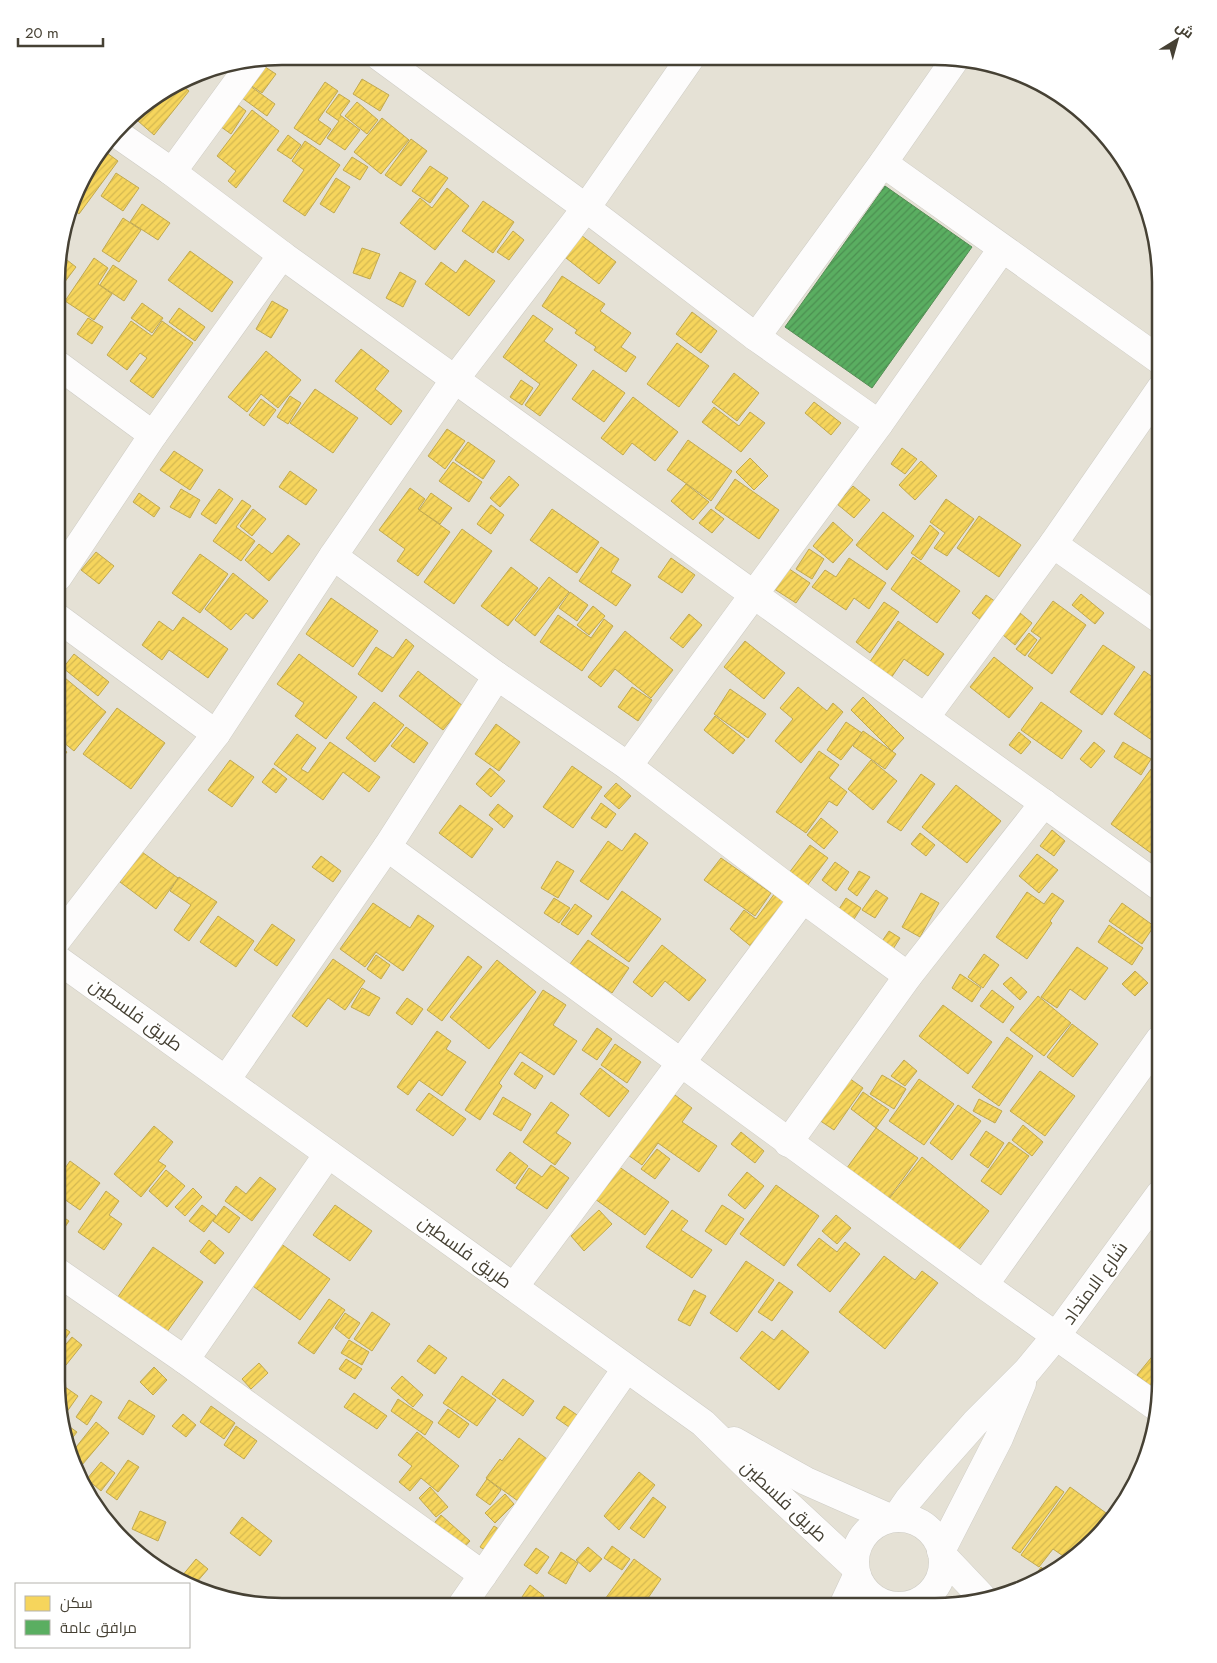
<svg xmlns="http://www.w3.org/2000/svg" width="1217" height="1663" font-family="Jost,Cairo,sans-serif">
<defs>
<pattern id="homes-hatch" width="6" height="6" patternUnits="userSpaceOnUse" patternTransform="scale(1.25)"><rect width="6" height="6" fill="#f6d55c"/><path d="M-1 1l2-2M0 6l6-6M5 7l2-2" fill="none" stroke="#d4b851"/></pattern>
<pattern id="public-hatch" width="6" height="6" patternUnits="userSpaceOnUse" patternTransform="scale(1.25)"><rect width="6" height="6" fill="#5aae61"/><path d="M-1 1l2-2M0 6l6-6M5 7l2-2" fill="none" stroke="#4c8f51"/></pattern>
</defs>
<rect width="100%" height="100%" fill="#f0eee8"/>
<path fill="#e5e1d5" d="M282 56 964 58 1021 73 1072 103 1138 183 1161 282 1160 1396 1149 1454 1122 1506 1083 1551 1034 1584 935 1607 253 1605 157 1568 112 1529 79 1480 56 1381 58 253 86 170 134 112 209 68Z"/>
<g fill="url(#homes-hatch)" stroke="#c1a950">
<path d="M256 61 276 74 262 93 243 80Z"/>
<path d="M362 79 389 95 380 111 353 94Z"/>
<path d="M325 82 338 91 318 120 331 129 320 145 294 128Z"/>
<path d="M246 83 275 104 267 116 238 95Z"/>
<path d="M181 85 189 91 154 135 138 121 146 112 141 108Z"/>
<path d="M339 94 350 101 340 115 360 130 345 150 327 138 339 121 326 112Z"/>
<path d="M233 101 246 111 231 134 217 124Z"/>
<path d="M357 102 378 120 367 134 345 116Z"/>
<path d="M252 110 279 131 236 188 228 181 236 171 217 156Z"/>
<path d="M382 118 409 140 381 174 354 152Z"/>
<path d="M288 135 301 145 291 159 277 150Z"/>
<path d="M411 139 427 151 401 186 385 175Z"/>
<path d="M305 141 340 165 305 216 283 201 304 170 292 161Z"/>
<path d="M103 150 118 161 79 214 73 209 86 170Z"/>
<path d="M352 157 368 167 360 180 343 170Z"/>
<path d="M430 166 448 178 430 203 412 191Z"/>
<path d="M116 173 139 188 123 211 101 196Z"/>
<path d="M336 178 350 187 334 213 320 204Z"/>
<path d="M447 188 469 206 435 250 400 223 420 198 432 208Z"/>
<path d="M483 201 514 222 493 253 462 231Z"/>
<path d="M142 204 170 223 158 240 130 222Z"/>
<path d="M123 218 141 230 119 262 102 251Z"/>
<path d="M513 231 524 240 509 260 497 252Z"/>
<path d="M577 232 616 262 599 284 561 254Z"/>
<path d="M362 248 380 254 370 279 353 273Z"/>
<path d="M190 251 233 282 212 312 168 280Z"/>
<path d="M58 253 76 267 58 291Z"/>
<path d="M94 258 108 268 98 284 112 294 94 320 65 301Z"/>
<path d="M465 260 495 281 469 316 425 284 441 262 456 273Z"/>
<path d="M113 265 137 281 124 301 100 285Z"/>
<path d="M400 272 416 281 403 307 386 298Z"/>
<path d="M562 276 605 304 600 311 631 333 621 347 636 357 626 372 594 350 596 347 575 333 577 330 542 306Z"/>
<path d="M272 301 288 310 271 338 256 329Z"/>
<path d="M142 303 163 318 152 333 131 318Z"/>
<path d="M179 308 205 327 195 341 169 322Z"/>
<path d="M692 312 717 331 701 353 676 334Z"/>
<path d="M533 315 553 329 544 341 577 365 540 416 525 405 540 384 503 357Z"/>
<path d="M88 318 103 327 92 344 77 334Z"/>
<path d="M131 321 152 336 162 321 193 343 153 398 130 381 147 358 140 353 127 370 107 355Z"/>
<path d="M677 343 709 366 679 407 647 384Z"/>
<path d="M361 349 389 371 375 389 402 411 391 425 335 381Z"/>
<path d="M266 351 301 380 278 408 261 394 247 412 228 397Z"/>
<path d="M593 370 625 393 604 422 572 399Z"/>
<path d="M734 373 759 393 737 421 712 402Z"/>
<path d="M521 380 533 388 522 405 510 397Z"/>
<path d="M315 389 358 418 333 453 290 423Z"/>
<path d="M290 396 301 403 288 424 277 417Z"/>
<path d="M633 397 678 432 655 461 632 443 623 455 601 438Z"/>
<path d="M261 399 276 410 264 426 249 415Z"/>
<path d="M814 402 841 423 831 435 805 413Z"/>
<path d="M714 407 739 426 750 412 765 423 741 452 702 422Z"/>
<path d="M447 429 465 441 445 469 428 456Z"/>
<path d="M688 440 732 471 711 501 667 470Z"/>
<path d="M468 442 495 461 483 479 455 460Z"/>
<path d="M902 448 917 459 905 474 891 464Z"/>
<path d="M174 451 203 470 190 490 160 470Z"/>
<path d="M750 458 768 476 754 490 736 472Z"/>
<path d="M921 461 937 476 915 500 899 485Z"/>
<path d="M453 462 482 482 469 502 439 481Z"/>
<path d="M290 471 317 490 306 505 279 487Z"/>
<path d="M509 476 519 485 500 507 490 498Z"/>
<path d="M735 479 779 510 759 539 715 508Z"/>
<path d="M686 484 709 502 693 520 671 501Z"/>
<path d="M853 486 870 500 854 518 837 504Z"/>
<path d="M410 488 425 499 418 509 450 532 418 576 397 561 405 549 379 530Z"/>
<path d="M181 489 200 500 190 518 170 507Z"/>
<path d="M219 489 233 499 216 524 201 514Z"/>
<path d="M139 493 160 508 154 517 133 502Z"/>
<path d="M431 493 452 508 440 524 419 510Z"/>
<path d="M946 499 974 519 947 556 934 548 945 533 930 522Z"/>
<path d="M242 500 251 506 236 527 255 541 241 561 213 541Z"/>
<path d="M491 505 504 515 491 534 477 524Z"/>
<path d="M253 509 266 519 252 536 240 526Z"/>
<path d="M552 509 599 542 577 573 530 540Z"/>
<path d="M711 509 724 519 712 533 699 523Z"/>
<path d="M883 512 914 536 887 570 856 545Z"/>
<path d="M979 516 1021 545 999 577 957 548Z"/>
<path d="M833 522 853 540 833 563 813 546Z"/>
<path d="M930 525 939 533 921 560 911 553Z"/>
<path d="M462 529 492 551 454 604 424 582Z"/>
<path d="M288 535 300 544 269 581 245 560 259 544 272 554Z"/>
<path d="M601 547 619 559 611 572 631 585 616 606 579 581Z"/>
<path d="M809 549 824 559 812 579 796 569Z"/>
<path d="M96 552 114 566 99 584 81 570Z"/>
<path d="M200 554 228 574 200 613 172 593Z"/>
<path d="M913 557 960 591 937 623 891 589Z"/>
<path d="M671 558 695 575 682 593 658 577Z"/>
<path d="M849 558 886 583 869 609 854 598 846 610 812 587 825 570 836 577Z"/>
<path d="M782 564 810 583 796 603 768 585Z"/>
<path d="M511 567 538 588 508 626 481 606Z"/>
<path d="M233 573 268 601 253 619 246 613 231 630 205 609Z"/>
<path d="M549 577 569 592 535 636 515 620Z"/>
<path d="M570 592 588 605 577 621 559 608Z"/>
<path d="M1081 594 1104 613 1095 624 1072 605Z"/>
<path d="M986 595 996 602 981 620 972 613Z"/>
<path d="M331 598 378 631 353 667 306 634Z"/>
<path d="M1053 601 1086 625 1052 674 1028 656 1041 638 1031 631Z"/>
<path d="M884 602 899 612 870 653 856 642Z"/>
<path d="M593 606 605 616 589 635 577 625Z"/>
<path d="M1020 613 1032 623 1015 645 1003 635Z"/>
<path d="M689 614 702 625 683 648 670 638Z"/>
<path d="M558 615 591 638 604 619 613 626 582 671 540 642Z"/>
<path d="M183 617 228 649 208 678 169 650 162 660 142 645 159 621 173 631Z"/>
<path d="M898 621 944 654 928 676 904 659 891 678 869 663Z"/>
<path d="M625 631 673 670 651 698 615 669 601 687 588 677Z"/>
<path d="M1029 633 1037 640 1025 656 1016 649Z"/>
<path d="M406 639 414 646 382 692 358 674 376 647 393 658Z"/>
<path d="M745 641 785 673 764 699 724 667Z"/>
<path d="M1103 645 1135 667 1102 715 1070 692Z"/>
<path d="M74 654 109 682 98 696 63 668Z"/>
<path d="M299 654 357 697 326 739 295 716 304 703 277 684Z"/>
<path d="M994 657 1033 688 1009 718 970 687Z"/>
<path d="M418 671 463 706 443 730 399 696Z"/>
<path d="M1144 671 1161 683V743L1159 745 1114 714Z"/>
<path d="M65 678 106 712 74 751 57 737V687Z"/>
<path d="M632 687 652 700 638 721 618 707Z"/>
<path d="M798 687 827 711 833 703 843 712 801 763 775 741 793 719 780 708Z"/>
<path d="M730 689 766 714 748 738 714 714Z"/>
<path d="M863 697 904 738 892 751 851 710Z"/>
<path d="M374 702 404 725 375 762 346 738Z"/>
<path d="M1041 702 1082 731 1062 759 1021 730Z"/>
<path d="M117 708 165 743 131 789 83 754Z"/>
<path d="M715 716 745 740 733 754 704 730Z"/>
<path d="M846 722 862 733 841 760 827 750Z"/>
<path d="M496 724 520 742 499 771 475 754Z"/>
<path d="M406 727 428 743 414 763 391 746Z"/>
<path d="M863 731 896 754 885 769 853 746Z"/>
<path d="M1019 732 1031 742 1021 754 1009 745Z"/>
<path d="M297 734 316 748 301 769 308 773 330 742 380 777 369 792 343 772 323 800 274 764Z"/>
<path d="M1094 742 1105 751 1091 768 1080 759Z"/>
<path d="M1123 742 1151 759 1141 775 1114 757Z"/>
<path d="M57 746 67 752 57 765Z"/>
<path d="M819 751 839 765 829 778 847 792 837 806 829 801 806 833 776 812Z"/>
<path d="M230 760 254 777 232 807 208 790Z"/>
<path d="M871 760 897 781 873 810 848 789Z"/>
<path d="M572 766 602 787 573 828 543 807Z"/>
<path d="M273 768 287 779 276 793 262 782Z"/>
<path d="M490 768 505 781 491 797 476 784Z"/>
<path d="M1151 769 1161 777 1160 841 1151 853 1111 824Z"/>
<path d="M921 774 935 784 901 831 887 822Z"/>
<path d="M616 783 631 796 619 809 604 796Z"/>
<path d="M956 785 1001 821 967 863 922 827Z"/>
<path d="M601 803 616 814 606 828 591 818Z"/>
<path d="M498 804 513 816 504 828 489 815Z"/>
<path d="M460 805 493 829 472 858 439 833Z"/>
<path d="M821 818 838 832 824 849 807 835Z"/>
<path d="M1052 830 1065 841 1054 856 1040 846Z"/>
<path d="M635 833 648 843 608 900 580 881 608 841 622 851Z"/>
<path d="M920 833 935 845 926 856 911 844Z"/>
<path d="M810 845 828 858 807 886 789 873Z"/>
<path d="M142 852 178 878 156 909 120 882Z"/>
<path d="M1037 854 1058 870 1039 893 1019 876Z"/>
<path d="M321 856 341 871 333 882 312 867Z"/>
<path d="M721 858 771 893 755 916 704 880Z"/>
<path d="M557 861 574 871 558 898 541 888Z"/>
<path d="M835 862 849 872 836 891 822 880Z"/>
<path d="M859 871 870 877 857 896 848 889Z"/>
<path d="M179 877 217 902 189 941 174 930 191 905 170 891Z"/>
<path d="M876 890 888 898 875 918 862 910Z"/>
<path d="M622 891 661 919 629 962 591 934Z"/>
<path d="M1027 892 1044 904 1052 893 1064 901 1050 921 1052 923 1027 959 996 937Z"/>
<path d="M775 893 789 903 753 948 730 929 744 910 756 919Z"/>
<path d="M921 893 939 903 920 937 902 927Z"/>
<path d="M554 898 570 908 559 923 544 913Z"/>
<path d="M846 898 861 908 849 927 834 917Z"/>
<path d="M373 903 410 928 418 915 434 926 403 971 376 952 365 967 340 949Z"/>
<path d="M1122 903 1154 926 1142 944 1109 921Z"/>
<path d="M575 904 592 916 578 935 561 924Z"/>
<path d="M218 916 254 941 236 967 200 942Z"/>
<path d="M272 924 295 940 277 966 254 950Z"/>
<path d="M1109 925 1143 948 1132 965 1098 942Z"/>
<path d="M889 931 900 938 888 957 876 950Z"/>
<path d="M588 940 629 968 612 993 570 964Z"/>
<path d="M662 945 706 980 689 1001 665 981 652 997 633 982Z"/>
<path d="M1077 947 1108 968 1085 1000 1070 989 1057 1008 1041 997Z"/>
<path d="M984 954 999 965 983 988 968 977Z"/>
<path d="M376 955 390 965 381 979 367 969Z"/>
<path d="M468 956 482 967 442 1021 427 1010Z"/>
<path d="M333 959 365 981 345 1010 328 998 307 1027 292 1016Z"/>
<path d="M497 960 536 992 489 1049 450 1017Z"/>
<path d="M1135 971 1148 983 1135 996 1122 984Z"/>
<path d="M960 974 981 988 972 1002 952 988Z"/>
<path d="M1011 977 1027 992 1020 1000 1003 984Z"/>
<path d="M362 988 380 998 369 1016 351 1007Z"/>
<path d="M543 990 566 1005 553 1025 577 1041 554 1075 520 1052 499 1083 502 1086 480 1120 465 1110Z"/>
<path d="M992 990 1014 1007 1003 1023 980 1006Z"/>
<path d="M1038 996 1071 1023 1044 1056 1010 1030Z"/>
<path d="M407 998 423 1009 412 1025 396 1013Z"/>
<path d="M943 1005 992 1042 968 1074 919 1036Z"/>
<path d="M1072 1024 1098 1044 1073 1077 1047 1057Z"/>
<path d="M597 1028 612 1039 597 1060 582 1050Z"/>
<path d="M437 1031 451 1041 446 1049 466 1062 442 1096 419 1080 408 1095 397 1087Z"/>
<path d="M1007 1037 1033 1056 999 1106 972 1087Z"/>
<path d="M615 1044 641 1062 627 1083 601 1065Z"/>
<path d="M904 1060 917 1071 905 1086 891 1076Z"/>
<path d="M522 1062 543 1076 535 1089 514 1074Z"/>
<path d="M600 1068 629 1091 609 1117 580 1094Z"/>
<path d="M1040 1071 1075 1096 1045 1136 1010 1111Z"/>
<path d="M882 1075 906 1089 894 1109 870 1094Z"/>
<path d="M846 1076 863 1088 834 1130 816 1118Z"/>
<path d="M919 1079 954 1104 924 1145 889 1121Z"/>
<path d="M671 1092 692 1108 682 1122 717 1146 699 1172 658 1143 642 1165 628 1155Z"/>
<path d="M863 1092 889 1110 876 1128 851 1109Z"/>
<path d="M429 1093 466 1119 453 1136 416 1110Z"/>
<path d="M503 1097 531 1114 521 1131 493 1114Z"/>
<path d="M979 1099 1002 1111 995 1123 973 1111Z"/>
<path d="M551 1102 569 1115 556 1133 571 1143 555 1165 523 1142Z"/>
<path d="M958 1105 981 1121 952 1160 930 1143Z"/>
<path d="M1023 1125 1043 1142 1032 1156 1012 1140Z"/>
<path d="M154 1126 173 1142 158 1161 166 1166 141 1197 114 1174Z"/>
<path d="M876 1128 918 1158 886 1202 844 1172Z"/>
<path d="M986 1131 1004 1143 988 1168 970 1155Z"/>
<path d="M741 1132 764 1151 755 1163 731 1144Z"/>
<path d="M1009 1142 1029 1156 1001 1195 981 1181Z"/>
<path d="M657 1149 670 1159 655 1179 641 1169Z"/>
<path d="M510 1152 528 1166 515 1184 496 1170Z"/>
<path d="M922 1157 989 1211 957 1252 889 1199Z"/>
<path d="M70 1161 100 1183 80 1210 64 1199 57 1210V1180Z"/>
<path d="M551 1165 569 1178 547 1209 516 1188 529 1168 542 1177Z"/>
<path d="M618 1166 669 1202 645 1235 595 1199Z"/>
<path d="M166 1170 185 1186 167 1207 149 1191Z"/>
<path d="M747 1172 764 1186 745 1209 728 1195Z"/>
<path d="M260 1177 276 1189 252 1221 225 1201 236 1186 246 1194Z"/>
<path d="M776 1185 819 1216 784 1266 740 1234Z"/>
<path d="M193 1188 202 1197 185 1216 175 1207Z"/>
<path d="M106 1191 119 1201 109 1215 122 1224 104 1250 78 1232Z"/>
<path d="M202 1205 216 1216 204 1232 189 1221Z"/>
<path d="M335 1205 372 1231 350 1261 313 1235Z"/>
<path d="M722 1205 744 1219 726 1245 705 1231Z"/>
<path d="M224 1206 240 1218 229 1233 213 1221Z"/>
<path d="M599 1210 612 1224 584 1251 571 1236Z"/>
<path d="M672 1210 688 1221 681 1230 712 1250 692 1278 646 1247Z"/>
<path d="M57 1213 69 1221 57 1239Z"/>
<path d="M836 1215 851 1228 837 1244 822 1231Z"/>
<path d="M819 1238 837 1252 845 1242 860 1254 830 1292 797 1265Z"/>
<path d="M209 1240 224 1253 215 1264 200 1252Z"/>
<path d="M280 1243 330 1279 300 1320 250 1284Z"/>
<path d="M153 1247 203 1282 164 1336 115 1301Z"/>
<path d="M884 1256 915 1280 922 1271 938 1283 885 1349 839 1312Z"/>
<path d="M746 1261 774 1280 737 1332 710 1313Z"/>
<path d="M779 1282 793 1292 772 1321 758 1312Z"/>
<path d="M694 1290 706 1296 690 1326 678 1320Z"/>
<path d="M329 1299 345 1310 314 1354 298 1343Z"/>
<path d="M372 1312 390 1324 372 1351 354 1339Z"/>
<path d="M345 1313 360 1323 349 1339 335 1328Z"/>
<path d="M56 1322 70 1332 56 1352Z"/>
<path d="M782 1330 809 1352 779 1390 740 1358 762 1331 774 1340Z"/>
<path d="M72 1337 82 1345 62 1370 56 1366V1356Z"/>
<path d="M349 1340 369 1352 362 1365 341 1353Z"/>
<path d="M429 1345 447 1358 435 1374 417 1361Z"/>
<path d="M1155 1353 1160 1357V1394L1137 1375Z"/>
<path d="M346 1359 362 1369 355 1379 339 1369Z"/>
<path d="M259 1363 268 1373 251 1389 242 1379Z"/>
<path d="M154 1367 167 1380 153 1395 140 1382Z"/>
<path d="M402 1376 423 1395 413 1407 391 1388Z"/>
<path d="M462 1376 496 1400 477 1426 443 1403Z"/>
<path d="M503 1379 534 1401 523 1416 492 1394Z"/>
<path d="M58 1382 78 1396 64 1416 57 1384Z"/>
<path d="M354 1393 387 1416 377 1429 344 1407Z"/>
<path d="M91 1395 102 1402 87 1425 76 1417Z"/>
<path d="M398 1399 433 1422 425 1435 391 1411Z"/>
<path d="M129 1400 155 1416 143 1435 118 1418Z"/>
<path d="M211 1406 235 1423 224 1439 200 1422Z"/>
<path d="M564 1406 580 1417 572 1429 556 1418Z"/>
<path d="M448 1409 469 1424 459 1438 438 1423Z"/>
<path d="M183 1414 196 1425 186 1437 172 1426Z"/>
<path d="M96 1422 109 1433 82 1465 74 1458 73 1451Z"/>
<path d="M67 1425 77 1432 70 1441Z"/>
<path d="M236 1426 257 1441 244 1459 224 1445Z"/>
<path d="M417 1432 459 1466 438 1492 421 1478 410 1491 399 1482 412 1466 398 1455Z"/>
<path d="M519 1438 547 1459 518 1501 486 1478 500 1459 502 1461Z"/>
<path d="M128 1460 139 1467 117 1500 106 1492Z"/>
<path d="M101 1462 115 1473 101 1491 87 1479Z"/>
<path d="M639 1472 655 1485 619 1530 604 1516Z"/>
<path d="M487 1479 501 1490 490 1505 476 1495Z"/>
<path d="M1056 1486 1064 1492 1020 1553 1012 1548Z"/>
<path d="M430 1487 448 1507 436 1517 419 1498Z"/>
<path d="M1070 1487 1113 1518 1083 1551 1069 1560 1053 1549 1039 1567 1021 1555Z"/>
<path d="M505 1494 514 1504 495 1523 485 1513Z"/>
<path d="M653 1497 666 1507 644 1538 630 1528Z"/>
<path d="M140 1511 166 1522 158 1541 132 1529Z"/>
<path d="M441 1515 470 1541 459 1553 430 1528Z"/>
<path d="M242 1517 272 1541 260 1556 230 1533Z"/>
<path d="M494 1526 505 1533 491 1554 480 1547Z"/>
<path d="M612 1546 630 1559 622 1570 604 1558Z"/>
<path d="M588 1547 602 1559 590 1572 576 1560Z"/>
<path d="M536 1548 549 1557 537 1574 524 1565Z"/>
<path d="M561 1552 578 1563 566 1584 548 1573Z"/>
<path d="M196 1559 208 1569 196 1583 188 1580 182 1576Z"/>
<path d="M634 1559 661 1579 646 1601 653 1606H600Z"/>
<path d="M1041 1567 1049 1574 1034 1584 1029 1585Z"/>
<path d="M530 1585 544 1596 537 1606H516Z"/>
<path d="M546 1599 556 1606H541Z"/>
</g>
<path fill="url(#public-hatch)" stroke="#548d54" d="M885 186 972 247 872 388 785 327Z"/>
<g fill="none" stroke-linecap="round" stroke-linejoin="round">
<g stroke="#ceccc5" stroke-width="29">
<g id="minor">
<path d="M380 57 586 208 756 337 879 424"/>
<path d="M116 133 172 172 282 255 1160 887"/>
<path d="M883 163 1161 361"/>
<path d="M172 172 253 61"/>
<path d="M756 337 883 163 956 58"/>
<path d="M58 365 153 435"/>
<path d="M1053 544 1161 620"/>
<path d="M333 556 497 676 628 766 803 899 908 976"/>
<path d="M58 577 153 435 282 255"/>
<path d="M58 618 216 734"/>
<path d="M925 718 1053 544 1161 388"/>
<path d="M628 766 879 424 1002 249"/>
<path d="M387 847 984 1285"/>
<path d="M57 940 216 734 333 556 455 379 586 208 691 57"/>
<path d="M57 959 703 1423 756 1475 855 1567"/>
<path d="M226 1080 387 847 497 676"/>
<path d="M788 1143 908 976 1044 803"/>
<path d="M56 1271 185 1360 483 1575"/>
<path d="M514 1287 803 899"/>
<path d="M185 1360 328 1154"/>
<path d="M1158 1408 984 1285 1160 1039"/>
<path d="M734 1441 806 1481 890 1518"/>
<path d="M896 1518 909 1499 936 1467 975 1423 1027 1371 1056 1336 1160 1194"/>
<circle cx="899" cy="1562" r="44"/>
<path d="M941 1551 999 1438 1022 1383"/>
<path d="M943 1556 981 1596"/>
<path d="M462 1605 626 1369"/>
<path d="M843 1606 857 1576"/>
</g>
</g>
<use href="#minor" stroke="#fdfcfc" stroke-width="28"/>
</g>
<g text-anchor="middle" stroke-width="5" stroke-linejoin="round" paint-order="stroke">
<g font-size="18" fill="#464134" stroke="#fff">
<text transform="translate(136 1015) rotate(36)" y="6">طريق فلسطين</text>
<text transform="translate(465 1252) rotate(36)" y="6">طريق فلسطين</text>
<text transform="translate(1095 1283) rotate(-54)" y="6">شارع الامتداد</text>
<text transform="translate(784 1501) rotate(43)" y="6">طريق فلسطين</text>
</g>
</g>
<path d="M0 0H1217V1663H0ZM282 65H935A217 217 0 0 1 1152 282V1381A217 217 0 0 1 935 1598H282A217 217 0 0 1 65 1381V282A217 217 0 0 1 282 65Z" fill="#fff" fill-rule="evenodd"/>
<path fill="none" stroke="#464134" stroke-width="2.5" d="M282 65H935A217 217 0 0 1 1152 282V1381A217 217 0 0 1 935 1598H282A217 217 0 0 1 65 1381V282A217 217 0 0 1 282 65Z"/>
<rect x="15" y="1583" width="175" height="65" fill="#ffffff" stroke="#b5b3ae"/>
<rect x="25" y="1596" width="25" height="15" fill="#f6d55c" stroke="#b5b3ae"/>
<text x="60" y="1608" font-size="15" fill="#464134">سكن</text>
<rect x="25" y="1620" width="25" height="15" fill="#5aae61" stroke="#b5b3ae"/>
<text x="60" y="1633" font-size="15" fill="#464134">مرافق عامة</text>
<g transform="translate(1177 40) rotate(37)" stroke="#ffffff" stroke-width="4" paint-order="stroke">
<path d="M0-4L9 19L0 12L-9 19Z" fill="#464134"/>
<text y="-8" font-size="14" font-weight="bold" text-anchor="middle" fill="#464134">ش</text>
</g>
<path d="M18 38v8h85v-8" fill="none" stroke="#464134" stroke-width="2.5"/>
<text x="25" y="38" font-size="15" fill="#464134" stroke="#ffffff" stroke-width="4" paint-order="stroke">20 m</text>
</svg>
